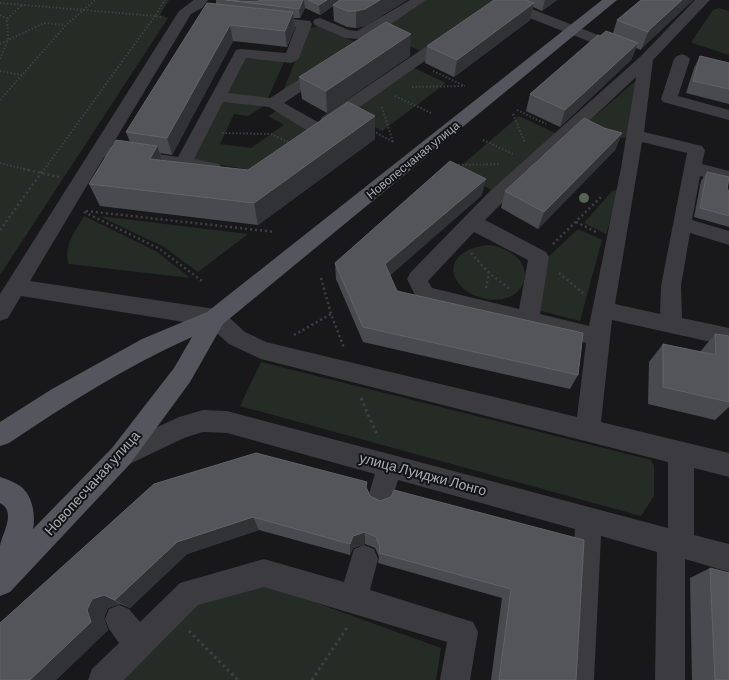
<svg xmlns="http://www.w3.org/2000/svg" width="729" height="680" font-family="Barlow,sans-serif">
<rect width="100%" height="100%" fill="#18181a"/>
<g fill="#242c25">
<path d="M0 0H169L160 15 168 18 0 275Z"/>
<path d="M422 0H497L425 53 375 30Z"/>
<path d="M719 8 729 11V55L692 43V41L713 10Z"/>
<path d="M321 26 357 43 283 91 309 28Z"/>
<path d="M244 57 284 62 268 98 226 94Z"/>
<path d="M412 67 446 83 382 131 348 112Z"/>
<path d="M640 77 628 137C613 141 600 131 586 124Z"/>
<path d="M223 101 264 106 248 116 234 114 220 144 251 148 284 125 268 116 276 111 310 129 251 170 192 160Z"/>
<path d="M519 116 557 134 495 192 456 170Z"/>
<path d="M616 190 619 191 606 234 584 223 612 191Z"/>
<path d="M84 216 156 251 190 278 69 264C62 247 76 231 84 216Z"/>
<path d="M99 216 248 234 198 272 164 247Z"/>
<path d="M578 229 602 240 580 321 537 310 544 261Z"/>
<path d="M490 245C549 257 525 313 479 297 473 295 466 292 461 286 440 262 466 246 490 245Z"/>
<path d="M261 362 651 460 654 466V496L641 516 240 406Z"/>
<path d="M264 584 441 648 436 680H123L196 601Z"/>
</g>
<g fill="none" stroke-linecap="round" stroke-linejoin="round">
<g stroke="#3f4045" stroke-width="2" stroke-dasharray="1.5 2" stroke-linecap="butt">
<path d="M0 3 155 16"/>
<path d="M0 15 7 19"/>
<path d="M161 17 155 16 165 0"/>
<path d="M0 44 44 23 65 25"/>
<path d="M0 59 8 39 7 19 22 5"/>
<path d="M0 71 23 75"/>
<path d="M433 71 465 86"/>
<path d="M412 87 465 86"/>
<path d="M395 96 431 113"/>
<path d="M0 100 66 25 95 0"/>
<path d="M382 107 393 142"/>
<path d="M517 110 546 124"/>
<path d="M513 114 525 143"/>
<path d="M373 131 393 142"/>
<path d="M222 133 271 134 290 143"/>
<path d="M483 140 513 154"/>
<path d="M0 163 28 170"/>
<path d="M455 165 500 164"/>
<path d="M44 170 155 16"/>
</g>
<g stroke="#3f4045" stroke-width="2.5" stroke-dasharray="2 3" stroke-linecap="butt">
<path d="M23 169 59 177"/>
<path d="M86 211 275 232"/>
<path d="M84 212 158 248 202 281"/>
<path d="M576 222 596 232"/>
<path d="M0 230 44 169"/>
<path d="M553 244 602 196"/>
<path d="M471 253 489 273 510 289"/>
<path d="M559 273 583 293"/>
<path d="M321 278 331 314 344 348"/>
<path d="M486 288 489 273"/>
<path d="M294 335 331 314"/>
</g>
<g stroke="#3f4045" stroke-width="3" stroke-dasharray="2.5 3.5" stroke-linecap="butt">
<path d="M361 398 378 437"/>
<path d="M189 631 238 680"/>
<path d="M312 680 348 626"/>
</g>
<g fill="#3b3b40" fill-rule="evenodd">
<path d="M194 0H208L202 8 191 14 111 147 178 157 236 50 241 49 286 53 296 27 260 23 258 20 260 17 265 16 310 21 312 24 299 58 296 61 291 63 246 58 228 93 270 98 320 66H330L333 69 330 72 284 103 323 125 325 129 323 133 317 134 311 133 269 107 223 102 194 159 219 164 222 168 219 172 213 174 104 157 30 281 215 309 223 312 245 332 266 342 577 417 586 343 418 301 407 279 410 273 489 192 641 56 695 0H710L653 60 644 132 702 146 705 150 702 164 729 171V183L700 176 692 220 729 231V245L690 233 681 286 682 318 729 328V346L612 320 601 422 729 453V477L694 468V535L729 544V572L685 559V680H655L657 552 601 536 594 680H564L575 529 398 480 389 509 380 513 371 509 367 500 375 474 227 433 203 432 184 438 121 468 112 464 109 456 112 448 179 417 203 410 227 411 668 528V462L261 359 229 344 209 326 21 296 8 318 0 321V294L179 11ZM636 77 621 168 589 326 540 314 549 257 546 252 485 220 503 202ZM642 142 687 153 661 286 660 314 615 304ZM474 232 528 260 519 309 432 288 428 281Z"/>
<path d="M410 0H426L382 30 405 41 407 44 405 47H395L371 35 357 39 345 38 315 25 313 22 315 19 320 18 349 30 357 31Z"/>
<path d="M500 0H509L626 46 628 49 626 52H616L499 6 497 3Z"/>
<path d="M451 32 456 33 458 36 456 39 334 125 328 126 322 125 320 121 322 117 446 33Z"/>
<path d="M682 54 687 56 690 59 678 96 729 110V120L663 102 661 99 674 59 677 56Z"/>
<path d="M364 545 374 549 378 559 370 590 473 622 478 632 470 680H440L447 642 264 587 198 605 124 680H88L92 669 119 643 109 629 105 619 109 609 119 605 129 609 140 622 180 583 264 559 344 582 354 549Z"/>
</g>
<path fill="#55565d" fill-rule="evenodd" d="M602 0H617L223 324 190 382 130 464 10 592 0 596C0 580 0 561 0 546 2 533 17 512 0 503V477C7 479 14 482 20 486 32 494 36 515 33 529L112 448 174 368 192 337C127 366 67 404 9 443L0 446V422L52 389 142 339 207 312Z"/>
</g>
<circle fill="#536456" cx="584" cy="198" r="5"/>
<g fill="#494a4f">
<path d="M216 0H231L242 1H259V0H407L365 26 356 28 347 27 334 21 333 6 320 15 305 8 300 18H294L295 28 287 47 233 41 172 155 160 153 163 161 248 170 375 116V139L258 225 100 206 89 184 130 142 126 132 216 4Z"/>
<path d="M494 0H557L542 11 533 7 530 20 454 77 425 63 427 46Z"/>
<path d="M641 0H693L642 48 641 50 636 48 631 60 560 127 526 111 530 94 600 36 613 33 617 20Z"/>
<path d="M410 56 327 113 302 99 299 77Z"/>
<path d="M700 56 729 63V104L686 93 694 68Z"/>
<path d="M604 128 622 133 615 150 538 229 501 208 505 191Z"/>
<path d="M707 172 727 190H729V227L694 217 701 181Z"/>
<path d="M482 195 390 275 397 291 578 375 570 389 363 342 336 279 335 263Z"/>
<path d="M715 334 729 336V407L715 420 648 404 649 362 663 344 700 352Z"/>
<path d="M154 484 367 489 370 496 380 501 584 540 576 680H491L502 598 378 563 379 557 375 548 365 544 353 548 350 555 259 530 187 554 130 608 120 604 108 608 104 618 108 630 56 680Z"/>
<path d="M710 568 729 680H692L690 578Z"/>
</g>
<g fill="#313235">
<path d="M303 0H304L305 8 300 18 299 9Z"/>
<path d="M327 0H344L333 5V6L320 15 319 5Z"/>
<path d="M380 0H407L365 26 356 28V11Z"/>
<path d="M545 0H557L542 11Z"/>
<path d="M682 0H693L642 48 641 50 649 30Z"/>
<path d="M534 3 530 20 454 77 457 60Z"/>
<path d="M293 12 295 28 287 47 285 31Z"/>
<path d="M230 25 233 41 172 155 167 138Z"/>
<path d="M411 34 410 56 327 113 326 91Z"/>
<path d="M638 43 631 60 560 127 565 110Z"/>
<path d="M375 116V139L258 225 254 203Z"/>
<path d="M622 133 615 150 538 229 544 212Z"/>
<path d="M157 146 165 168 150 159Z"/>
<path d="M486 179 482 195 385 280V264Z"/>
<path d="M253 517 259 530 187 554 130 608 115 600 177 542Z"/>
<path d="M365 532V544L353 548 350 555V544L353 536Z"/>
<path d="M104 595 120 604 108 608 104 618 108 630 56 680H30L87 610 92 599Z"/>
</g>
<g fill="#54555a" stroke="#626369">
<path d="M226 0 242 1H259V0H303L299 9Z"/>
<path d="M308 0H327L319 5Z"/>
<path d="M340 0H380L365 9 356 11H347L333 5Z"/>
<path d="M494 0H526L534 3 457 60 427 46Z"/>
<path d="M641 0H682L649 30 648 32 617 20Z"/>
<path d="M207 3 293 12 285 31 230 25 167 138 126 132Z"/>
<path d="M386 22 411 34 326 91 299 77Z"/>
<path d="M606 31 638 43 565 110 530 94 598 35 600 36Z"/>
<path d="M700 56 729 63V89L693 81Z"/>
<path d="M348 102 375 116 254 203 89 184 116 140 157 146 150 159 248 170Z"/>
<path d="M584 118 604 128 622 133 544 212 505 191Z"/>
<path d="M450 161 486 179 385 264 397 291 583 333 578 375 363 327 335 263Z"/>
<path d="M707 172 729 177 727 190H729V216L700 208Z"/>
<path d="M715 334 729 336V402L663 387V344L716 355Z"/>
<path d="M256 453 367 482 366 487 370 496 380 501 391 497 394 490 584 540 576 680H499L511 589 379 553 380 547 376 537 365 532 353 536 350 544 253 517 177 542 115 600 104 595 92 599 87 610 91 622 30 680H0V623L154 484Z"/>
<path d="M710 568 729 573V680H715Z"/>
</g>
<g text-anchor="middle" stroke-width="4" stroke-linejoin="round" paint-order="stroke">
<g font-size="12" fill="#abaeb8" stroke="#131315">
<text transform="translate(413 160) rotate(-39)" y="4">Новопесчаная улица</text>
</g>
<g font-size="14" fill="#abaeb8" stroke="#131315">
<text transform="translate(423 474) rotate(15)" y="5">улица Луиджи Лонго</text>
<text transform="translate(92 483) rotate(-48)" y="5">Новопесчаная улица</text>
</g>
</g>
</svg>
